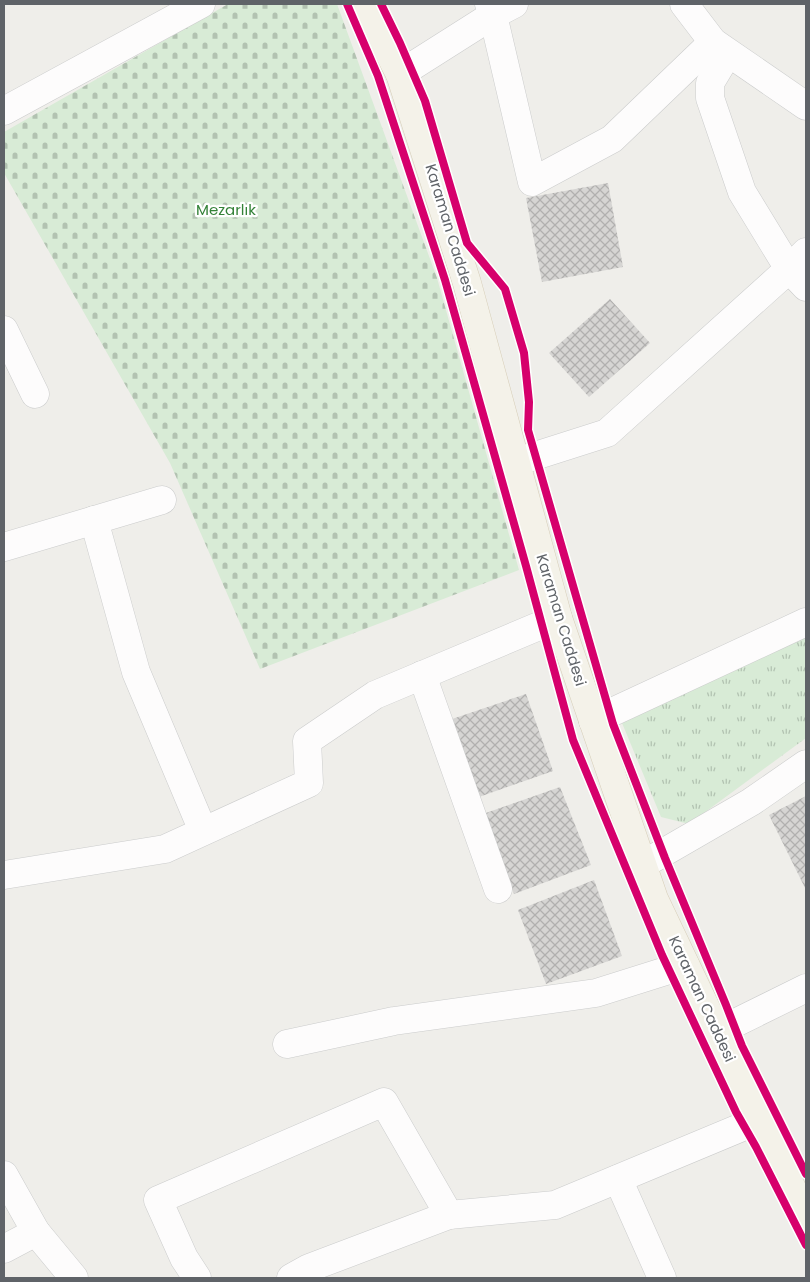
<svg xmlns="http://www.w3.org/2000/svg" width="810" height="1282" font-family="Poppins,sans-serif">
<defs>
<pattern id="cemetery-stones" width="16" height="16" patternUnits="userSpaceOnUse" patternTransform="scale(1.25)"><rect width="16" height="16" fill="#d8ebd6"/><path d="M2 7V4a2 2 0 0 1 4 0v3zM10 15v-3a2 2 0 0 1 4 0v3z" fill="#b2c2b1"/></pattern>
<pattern id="park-tufts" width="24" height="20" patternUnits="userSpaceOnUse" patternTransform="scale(1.25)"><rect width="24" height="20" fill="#d8ebd6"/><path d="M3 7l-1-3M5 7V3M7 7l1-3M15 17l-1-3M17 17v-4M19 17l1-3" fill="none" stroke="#b2c2b1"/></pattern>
<pattern id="building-cross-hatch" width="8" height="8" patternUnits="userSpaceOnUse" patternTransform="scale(1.25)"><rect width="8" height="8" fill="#d6d5d3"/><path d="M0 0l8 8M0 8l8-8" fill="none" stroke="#b1b0af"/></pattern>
</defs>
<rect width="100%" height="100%" fill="#efeeea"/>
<path fill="url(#cemetery-stones)" d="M228 4H337L437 278 519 570 260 669 170 463 4 173V132Z"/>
<path fill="url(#park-tufts)" d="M806 637V738L689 824 661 817 622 723Z"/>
<g fill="url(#building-cross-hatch)">
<path d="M608 183 623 267 542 282 526 198Z"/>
<path d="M610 299 650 343 589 397 549 353Z"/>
<path d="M526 694 553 771 479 797 452 719Z"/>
<path d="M560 787 591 865 514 894 483 814Z"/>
<path d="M806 796V890L769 815Z"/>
<path d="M594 880 622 956 546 984 518 910Z"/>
</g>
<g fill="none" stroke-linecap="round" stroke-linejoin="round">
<g stroke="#cbcccc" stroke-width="29">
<g id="minor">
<path d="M489 4 493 15 532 182 612 139 713 42"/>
<path d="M684 4 713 42 806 106"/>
<path d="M728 53 710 83V98L742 192 789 269 806 287"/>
<path d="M400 74 493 15 514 4"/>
<path d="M4 111 201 4"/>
<path d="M4 330 35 394"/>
<path d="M516 462 607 433 789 269 806 252"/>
<path d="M94 520 136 672 203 831"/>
<path d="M4 547 162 500"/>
<path d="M422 675 498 889"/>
<path d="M593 721 806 622"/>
<path d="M642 865 751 802 806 764"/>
<path d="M4 875 165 849 309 783 307 741 375 695 558 618"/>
<path d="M717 1032 806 988"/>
<path d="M287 1044 394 1021 596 993 685 965"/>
<path d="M4 1175 36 1232 74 1278"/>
<path d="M618 1179 662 1278"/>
<path d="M4 1249 36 1232"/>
<path d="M197 1278 184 1258 158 1200 384 1102 449 1215"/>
<path d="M291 1278 309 1268 449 1215 555 1205 759 1120"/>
</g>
</g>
<g stroke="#d7ceb8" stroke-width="29">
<path id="major" d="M364 4 400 74 467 283 558 618 654 899 806 1218"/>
</g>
<use href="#minor" stroke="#fdfcfc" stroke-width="28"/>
<use href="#major" stroke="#f4f2e9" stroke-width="28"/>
<g stroke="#fff" stroke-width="11">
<g id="cycleway">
<path d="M347 4 378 76 445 280 526 566 573 740 662 955 736 1112 756 1147 806 1245"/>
<path d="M381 4 400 43 425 101 467 243 505 289 524 353 529 402 528 430 613 724 665 858 726 1005 742 1046 806 1174"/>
</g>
</g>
<use href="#cycleway" stroke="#d6006c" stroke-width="8"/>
</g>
<g text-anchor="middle" stroke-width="4.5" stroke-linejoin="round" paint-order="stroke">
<g font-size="15" fill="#348238" stroke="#fff">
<text x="226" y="215">Mezarlık</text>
</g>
<g font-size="15" fill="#5f6368" stroke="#fff">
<text transform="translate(450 230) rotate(73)" y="5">Karaman Caddesi</text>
<text transform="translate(561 620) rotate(73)" y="5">Karaman Caddesi</text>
<text transform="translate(702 999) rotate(65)" y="5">Karaman Caddesi</text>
</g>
</g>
<rect width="810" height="1282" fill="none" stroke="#5f6368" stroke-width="10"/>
</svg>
